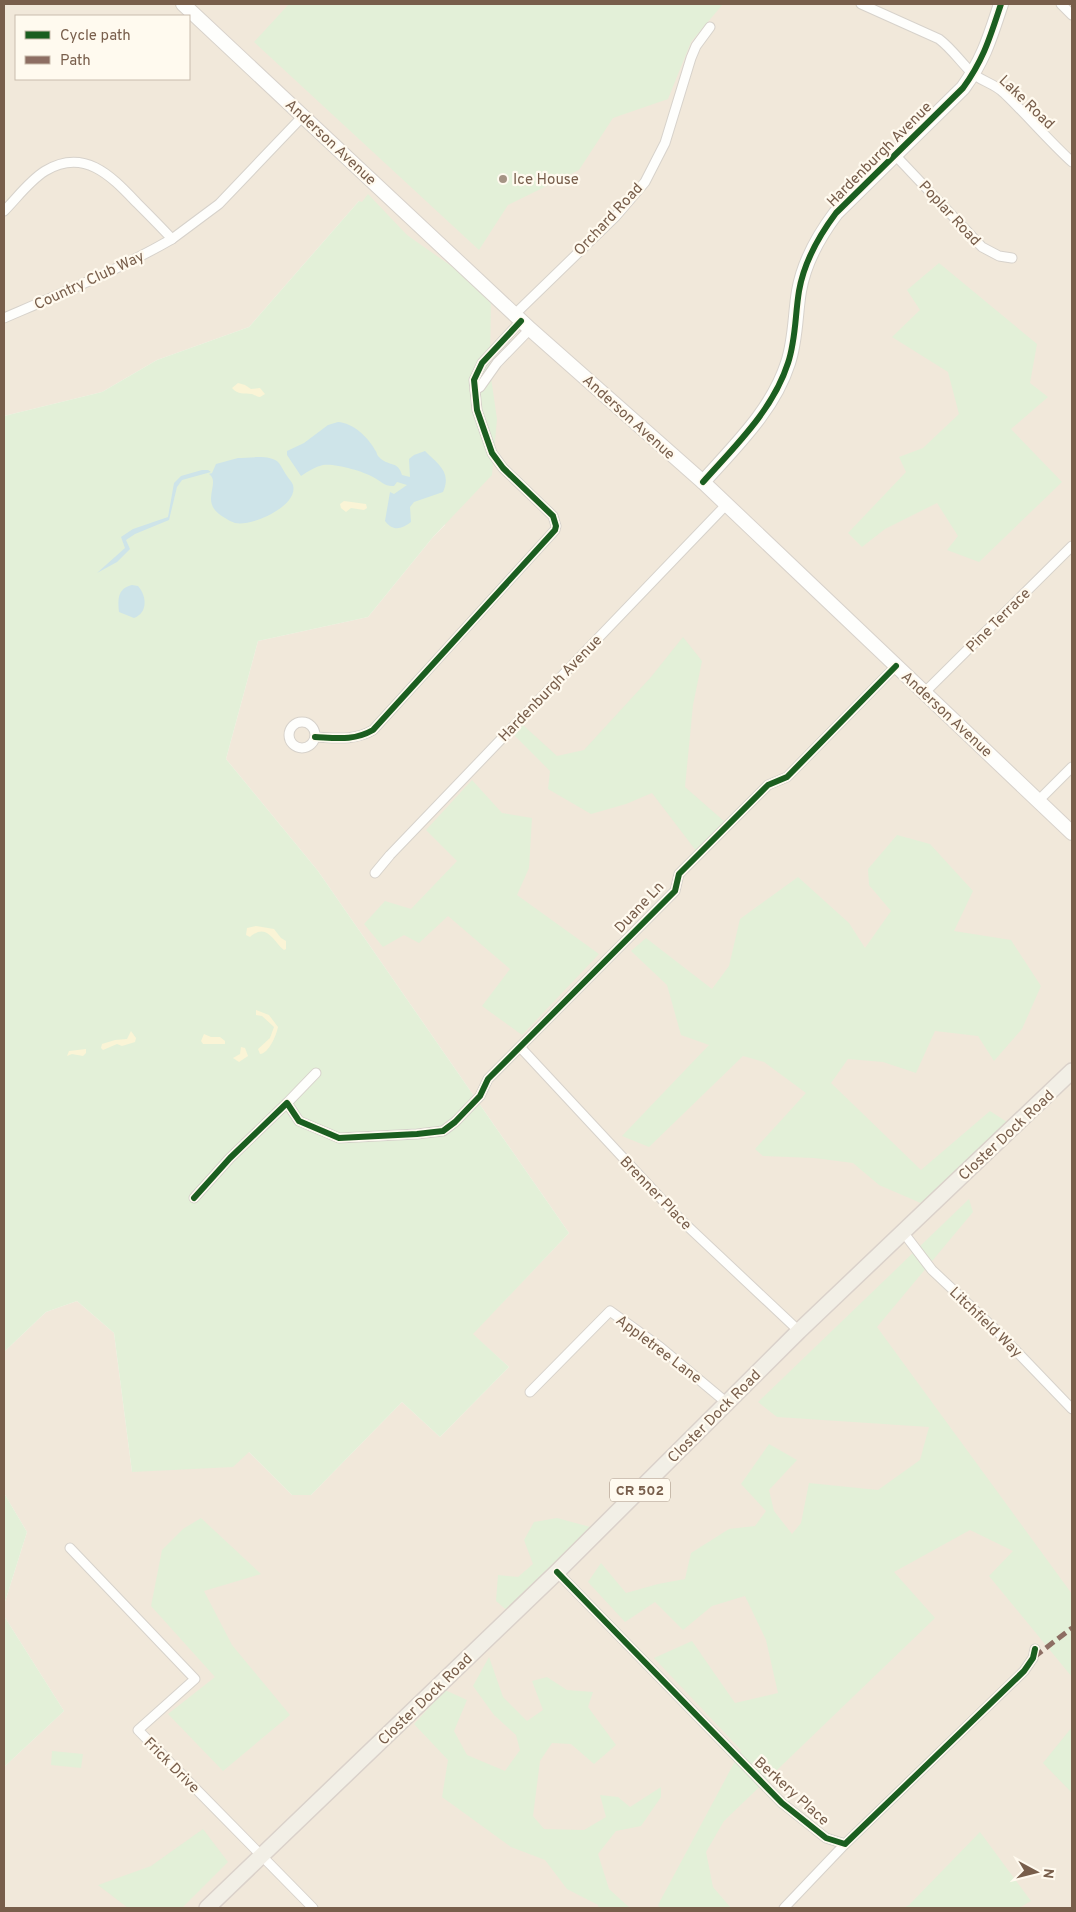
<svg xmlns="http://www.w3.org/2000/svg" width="1076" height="1912" font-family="Overpass,sans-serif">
<rect width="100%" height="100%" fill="#f8f5ed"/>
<path fill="#f1e8da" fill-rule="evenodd" d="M4 4H1072V1908H4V1767L64 1711 4 1616V1605L27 1532 4 1493V1352L46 1312 77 1301 114 1333 132 1472 249 1452 292 1495H311L402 1402 440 1437 509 1367 472 1334 569 1233 318 871 226 759 258 641 368 617 433 537 445 525 359 201 249 327 157 360 102 392 4 416ZM16 16H189V79H16Z"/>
<g fill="#e3f0d8">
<path d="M289 4H723L691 42 668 99 613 118 579 170 508 205 479 250 254 42Z"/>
<path d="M368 194 407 235 491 294 490 371 497 419 492 475 433 537 368 617 258 641 226 759 318 871 569 1233 473 1334 509 1367 440 1437 402 1402 311 1495H292L249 1452 233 1467 132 1472 114 1333 77 1301 46 1312 4 1352V416L102 392 157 360 249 327 359 201 362 202Z"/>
<path d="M939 263 1037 344 1030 383 1048 397 1011 429 1062 482 979 562 947 550 958 536 937 503 885 529 862 547 848 533 906 472 899 457 923 448 959 414 948 372 892 337 920 310 907 290Z"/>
<path d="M683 637 702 661 693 705 685 787 725 822 697 852 652 793 626 804 591 814 548 789 550 771 513 734 523 725 557 756 584 750 651 677Z"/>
<path d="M472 780 502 813 532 818 529 868 517 895 599 954 522 1035 482 1006 510 969 448 916 419 943 404 935 383 947 364 924 385 901 411 909 457 861 426 830Z"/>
<path d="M897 835 930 844 973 891 954 931 1011 940 1041 986 1022 1029 994 1061 978 1036 935 1031 916 1073 883 1062 848 1059 831 1083 921 1170 990 1111 1007 1122 923 1204 879 1185 853 1163 814 1158 763 1156 755 1149 806 1093 764 1062 743 1056 649 1147 622 1136 709 1045 681 1035 667 985 631 951 646 938 712 989 729 966 740 919 798 877 849 923 865 948 891 911 869 885 868 869Z"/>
<path d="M969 1199 973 1212 877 1327 1072 1594V1677L989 1576 1013 1551 970 1530 894 1572 935 1618 724 1821 706 1852 713 1887 731 1908H660L658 1905 741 1750 654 1658 692 1641 735 1703 778 1693 766 1640 745 1596 712 1606 683 1630 655 1602 625 1622 588 1582 601 1563 626 1593 658 1584 685 1579 691 1553 729 1529 755 1526 766 1511 741 1484 769 1444 797 1460 769 1490 774 1511 792 1534 801 1523 809 1483 878 1490 920 1460 929 1427 777 1417 758 1402Z"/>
<path d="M4 1493 27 1532 4 1605Z"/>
<path d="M201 1518 261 1574 204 1591 232 1645 290 1715 223 1771 168 1714 215 1677 151 1606 162 1550 183 1529Z"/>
<path d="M557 1518 594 1528 509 1612 496 1601 498 1575 518 1577 533 1564 524 1540 534 1522Z"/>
<path d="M4 1616 64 1711 4 1767Z"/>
<path d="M489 1657 503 1697 527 1721 543 1710 532 1681 547 1677 567 1690 593 1692 588 1707 616 1745 594 1764 571 1744 552 1743 540 1761 533 1816 544 1829 584 1830 606 1817 600 1795 618 1797 630 1807 661 1787V1797L641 1826 616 1831 598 1854 609 1889 630 1908H599L598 1905 567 1889 545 1860 511 1847 442 1797 448 1760 414 1724 445 1690 467 1700 454 1731 467 1755 505 1771 520 1750 516 1735 494 1715 473 1686Z"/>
<path d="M1072 1727V1793L1043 1763Z"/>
<path d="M52 1751 83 1754 81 1768 51 1765Z"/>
<path d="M203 1829 228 1862 182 1908H128L98 1885 151 1866Z"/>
<path d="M980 1832 1031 1901 1019 1908H903L909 1905Z"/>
</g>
<g fill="#faf4d6">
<path d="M238 383 245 385 251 389 260 388 265 394 260 397C257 397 255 395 252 394 244 393 238 395 232 388Z"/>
<path d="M344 501 366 504 367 508 364 510 351 508 346 512 341 508 340 504Z"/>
<path d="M256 926 274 929 281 938 286 941V949L284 950C273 941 267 922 250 937L246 935 247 928Z"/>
<path d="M256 1010 269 1015 278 1027C276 1036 269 1053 260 1054L258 1049 270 1038 274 1027 262 1016 256 1015Z"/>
<path d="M131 1031 136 1038 135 1042 122 1046 117 1044 103 1050 101 1048 102 1044 115 1040 127 1039Z"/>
<path d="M204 1034 211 1037H220L225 1041V1044H203L201 1041Z"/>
<path d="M241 1047 245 1048 248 1056 239 1062 233 1058 240 1054Z"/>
<path d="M86 1049V1053L83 1056 72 1054 67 1056 69 1051Z"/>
</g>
<g fill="#cee4e9">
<path d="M338 422C353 423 368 437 375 450 378 454 376 454 379 457 388 467 398 460 402 475L410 477 409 459 414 455 425 451C438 464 452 472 443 492L414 502 410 507 411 522C402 529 393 532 385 521L390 492 394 494 407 485 397 482 394 486C385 487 381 481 373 477 363 471 334 463 323 465 315 467 308 471 301 476L287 455V451L304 443 328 425Z"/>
<path d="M238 458C249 458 271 454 279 463 282 467 284 472 287 476 289 479 292 482 293 485 299 506 251 527 235 523 232 522 228 520 225 518 197 503 222 483 209 474L212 473 216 464Z"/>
<path d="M202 470H208L211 472 182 480 177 487 169 520 135 534 126 540 130 549 117 562 97 573 125 548 121 537 133 529 168 517 174 483 181 476Z"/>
<path d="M132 585 138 586C147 596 148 613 134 618L119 612C118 599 117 589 132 585Z"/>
</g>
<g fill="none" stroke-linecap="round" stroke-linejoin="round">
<g stroke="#d7d2cb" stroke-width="11">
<g id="street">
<path d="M861 4 939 39C951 48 960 61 971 72 980 81 994 83 1004 93 1027 115 1048 140 1072 162"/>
<path d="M1061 4 1072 15"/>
<path d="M895 155 982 247 999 256 1012 258"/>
<path d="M4 211C17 198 29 181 45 171 85 147 112 177 137 203 149 215 161 227 172 239 118 270 60 294 4 318"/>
<path d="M172 239 219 204 303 116"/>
<path d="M514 315 616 216 645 182 665 143 691 58 696 46 710 27"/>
<path d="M475 390 480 387 497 363 530 329"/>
<path d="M924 693 1072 546"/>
<circle cx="302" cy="735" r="13"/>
<path d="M315 737C336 738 354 741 373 730L555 530 556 526 553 516 503 468 492 453 477 410 474 380 482 363 521 321"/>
<path d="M1038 801 1072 767"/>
<path d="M375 873 390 855 726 505"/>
<path d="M520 1047 681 1220 799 1331"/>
<path d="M287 1103 316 1073"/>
<path d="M194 1198 230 1158 287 1103 299 1121 339 1138 417 1134 443 1131 455 1122 480 1096 488 1079 675 891 679 874 768 785 787 777 896 666"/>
<path d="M903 1232 932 1270 997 1331 1072 1409"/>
<path d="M530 1392 610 1311 660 1347 727 1403"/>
<path d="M70 1548 195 1679 138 1730 313 1908"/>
<path d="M557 1572 782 1803 826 1838 845 1844 1024 1671 1033 1658 1035 1649"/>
<path d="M784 1908 845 1844"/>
</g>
</g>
<g stroke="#d8d2cb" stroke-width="16">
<g id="secondary">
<path d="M183 4 530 329 703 482 1072 833"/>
<path d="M703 482C735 446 773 410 788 363 796 339 795 315 799 291 804 262 818 237 836 213L963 88C984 59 990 37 1001 4"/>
</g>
</g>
<g stroke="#dad1ca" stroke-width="18">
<path id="primary" d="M207 1908 557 1572 799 1331 1072 1071"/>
</g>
<use href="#street" stroke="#fefefc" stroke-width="9"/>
<use href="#secondary" stroke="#fefefc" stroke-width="14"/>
<use href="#primary" stroke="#f2efe6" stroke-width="15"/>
<path stroke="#8d6e63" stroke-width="5" stroke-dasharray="10 5" stroke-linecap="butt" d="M1034 1657 1072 1628"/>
<g stroke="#fffaef" stroke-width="9">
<g id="cycleway">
<path d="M703 482C735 446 773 410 788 363 796 339 795 315 799 291 804 262 818 237 836 213L963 88C984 59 990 37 1001 4"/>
<path d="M315 737C336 738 354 741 373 730L555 530 556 526 553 516 503 468 492 453 477 410 474 380 482 363 521 321"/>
<path d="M194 1198 230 1158 287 1103 299 1121 339 1138 417 1134 443 1131 455 1122 480 1096 488 1079 675 891 679 874 768 785 787 777 896 666"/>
<path d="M557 1572 782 1803 826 1838 845 1844 1024 1671 1033 1658 1035 1649"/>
</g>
</g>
<use href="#cycleway" stroke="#1b5e20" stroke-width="6"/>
</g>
<circle fill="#a59384" stroke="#fffaef" stroke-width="2" cx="503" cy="179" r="5"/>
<g text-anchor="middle" stroke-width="4.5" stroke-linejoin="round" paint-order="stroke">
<rect fill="#fffaef" stroke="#a08d7c" stroke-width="1" x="610" y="1478.5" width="60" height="23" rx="4"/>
<g font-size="14" font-weight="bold" fill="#785e4b">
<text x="640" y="1495">CR 502</text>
</g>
<g font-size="15" fill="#785e4b" stroke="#fffaef">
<text transform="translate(1027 102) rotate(44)" y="5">Lake Road</text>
<text transform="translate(331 142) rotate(43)" y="5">Anderson Avenue</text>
<text transform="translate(879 154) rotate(-45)" y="5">Hardenburgh Avenue</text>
<text transform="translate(950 213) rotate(47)" y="5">Poplar Road</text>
<text transform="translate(608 219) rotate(-47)" y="5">Orchard Road</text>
<text transform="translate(89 280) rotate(-25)" y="5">Country Club Way</text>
<text transform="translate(629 417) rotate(42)" y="5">Anderson Avenue</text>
<text transform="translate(998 620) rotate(-45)" y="5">Pine Terrace</text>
<text transform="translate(550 688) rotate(-46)" y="5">Hardenburgh Avenue</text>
<text transform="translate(947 714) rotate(43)" y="5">Anderson Avenue</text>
<text transform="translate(639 907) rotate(-47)" y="5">Duane Ln</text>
<text transform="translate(1006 1135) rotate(-43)" y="5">Closter Dock Road</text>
<text transform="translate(656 1193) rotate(46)" y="5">Brenner Place</text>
<text transform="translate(986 1322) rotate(44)" y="5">Litchfield Way</text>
<text transform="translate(659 1349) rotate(37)" y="5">Appletree Lane</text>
<text transform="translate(714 1416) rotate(-45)" y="5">Closter Dock Road</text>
<text transform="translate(425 1699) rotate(-44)" y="5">Closter Dock Road</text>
<text transform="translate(172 1765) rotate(45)" y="5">Frick Drive</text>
<text transform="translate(792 1791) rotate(42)" y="5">Berkery Place</text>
</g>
<g font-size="15" fill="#785e4b" stroke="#fffaef" text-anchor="start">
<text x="513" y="184">Ice House</text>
</g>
</g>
<rect width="1076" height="1912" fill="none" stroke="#785e4b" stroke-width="10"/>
<rect x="15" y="15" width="175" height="65" fill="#fffaef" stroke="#c9bcad"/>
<rect x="25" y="31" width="25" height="8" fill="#1b5e20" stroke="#c9bcad"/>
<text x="60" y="40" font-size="15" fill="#785e4b">Cycle path</text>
<rect x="25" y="56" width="25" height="8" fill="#8d6e63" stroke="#c9bcad"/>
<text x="60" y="65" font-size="15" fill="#785e4b">Path</text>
<g transform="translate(1036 1872) rotate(97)" stroke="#fffaef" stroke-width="4" paint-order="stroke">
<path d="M0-4L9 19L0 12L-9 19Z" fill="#785e4b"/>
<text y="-8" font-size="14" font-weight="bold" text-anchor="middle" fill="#785e4b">N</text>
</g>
</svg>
